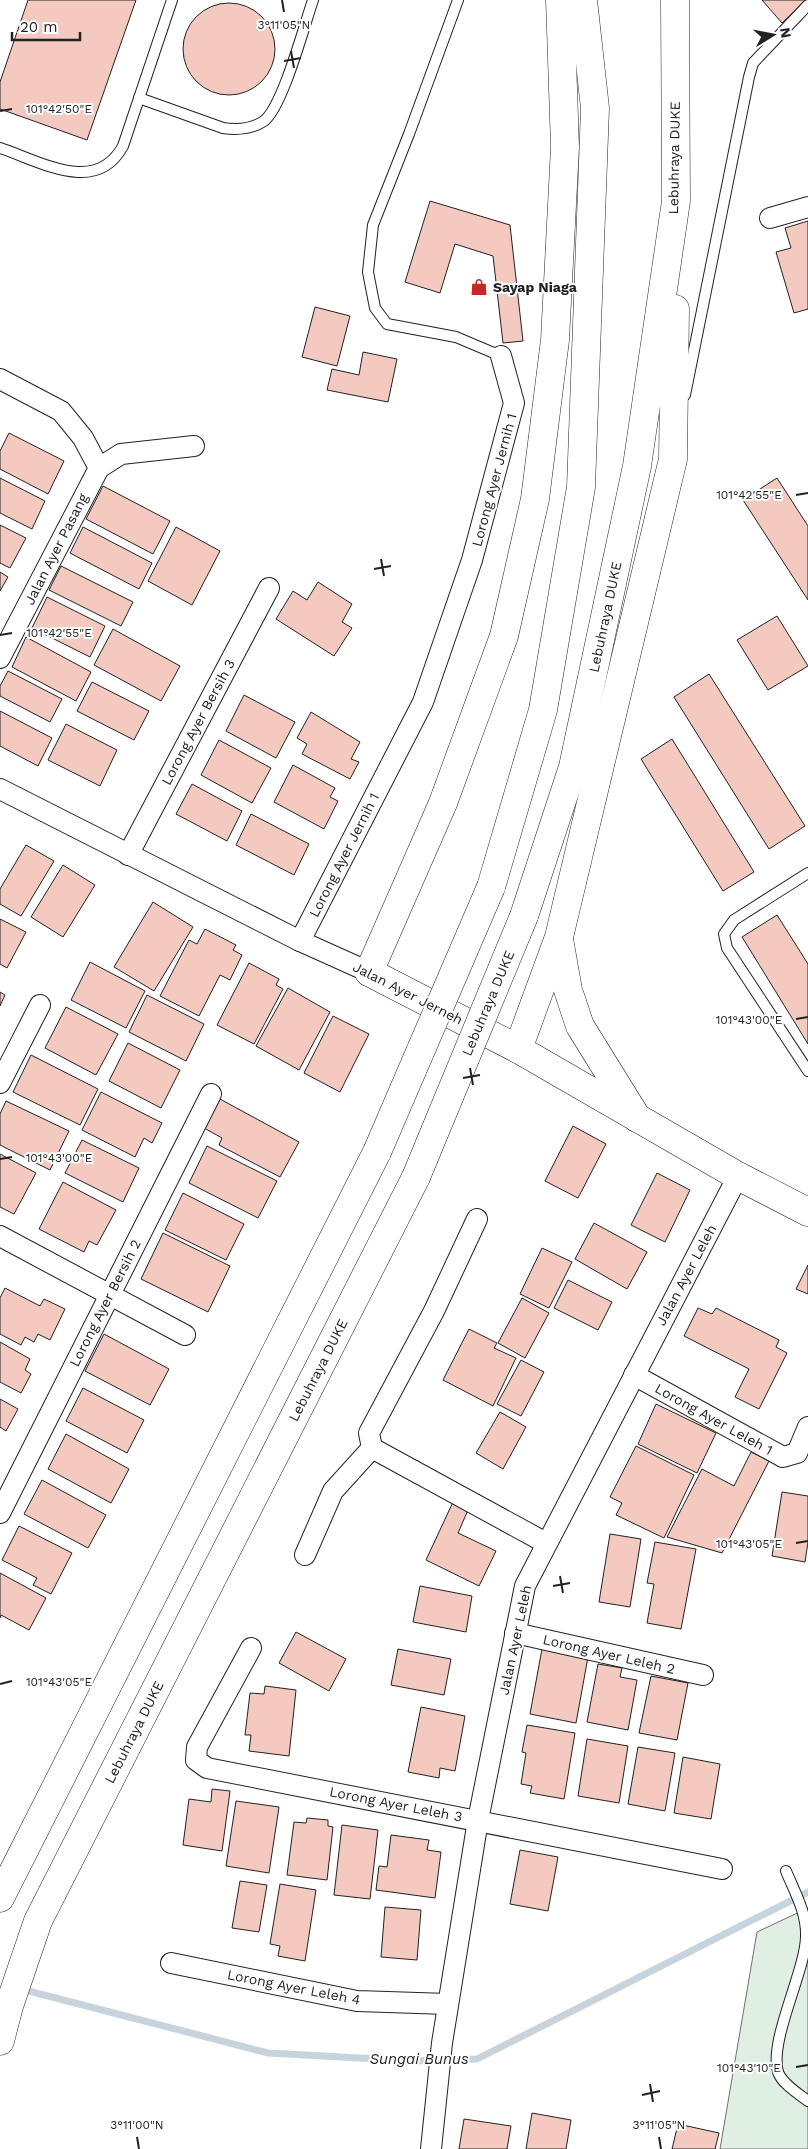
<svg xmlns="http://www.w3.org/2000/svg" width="808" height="2149" font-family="'Work Sans',sans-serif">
<rect width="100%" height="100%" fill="#fff"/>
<path fill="#e0efe3" stroke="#6f6f6f" d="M808 1908V2149H720L757 1932Z"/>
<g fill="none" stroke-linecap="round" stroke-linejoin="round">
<path stroke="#c7d3dd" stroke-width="7" d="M21 1989 268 2053 414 2061 477 2059 808 1892"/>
</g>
<g fill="#f3c9c0" stroke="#222">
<path d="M28 0H136L87 140 0 109V82Z"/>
<path d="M762 0H806L782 23Z"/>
<circle cx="229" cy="49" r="46"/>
<path d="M430 201 510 225 523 341 503 343 493 256 455 244 440 293 405 282Z"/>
<path d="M808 221V309L794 313 776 252 791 248 785 228Z"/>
<path d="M315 307 350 316 337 366 302 357Z"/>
<path d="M363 352 397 359 388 402 327 390 332 369 359 375Z"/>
<path d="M9 433 64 461 48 494 0 469V451Z"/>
<path d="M0 478 45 501 32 529 0 513Z"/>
<path d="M777 478 808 526V600L743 500Z"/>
<path d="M103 486 170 521 153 554 86 519Z"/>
<path d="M0 525 26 538 10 568 0 563Z"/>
<path d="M83 527 152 563 139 589 70 553Z"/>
<path d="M176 527 220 551 192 605 148 581Z"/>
<path d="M61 566 133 602 121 626 49 590Z"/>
<path d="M0 572 8 577 0 591Z"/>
<path d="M318 582 352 604 342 622 352 628 334 656 276 619 293 591 307 600Z"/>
<path d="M47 597 105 626 90 657 32 628Z"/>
<path d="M777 616 808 666 768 690 737 640Z"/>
<path d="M113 629 180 666 161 701 94 665Z"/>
<path d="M26 637 91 672 76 701 12 667Z"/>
<path d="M8 671 62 699 50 722 0 696V686Z"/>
<path d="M709 674 805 826 769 849 674 697Z"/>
<path d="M92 682 149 711 134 740 77 711Z"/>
<path d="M244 695 295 722 276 758 226 731Z"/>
<path d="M0 711 52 738 38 766 0 746Z"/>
<path d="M311 712 360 742 351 759 359 762 350 779 302 754 307 744 297 738Z"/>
<path d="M66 724 117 750 100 786 48 760Z"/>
<path d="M672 739 754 872 723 891 641 759Z"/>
<path d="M219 740 271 768 252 803 201 775Z"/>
<path d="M293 765 335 788 330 797 338 801 324 829 274 802Z"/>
<path d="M192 784 242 811 227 841 176 814Z"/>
<path d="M251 814 309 844 294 875 236 845Z"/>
<path d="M26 845 54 861 21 916 0 904V889Z"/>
<path d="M63 865 95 885 63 937 31 917Z"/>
<path d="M153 902 193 927 154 991 114 967Z"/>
<path d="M777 915 808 964V1044L742 937Z"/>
<path d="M0 919 26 932 7 968 0 964Z"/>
<path d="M205 929 236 945 233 950 242 955 230 980 220 975 199 1016 160 996 189 940 197 944Z"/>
<path d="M90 962 145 991 126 1028 71 1000Z"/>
<path d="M249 963 279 979 276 985 283 989 254 1044 217 1025Z"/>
<path d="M288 988 330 1012 299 1070 256 1046Z"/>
<path d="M0 992 5 995 0 1006Z"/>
<path d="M147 995 204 1024 186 1061 129 1032Z"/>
<path d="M66 1007 118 1034 96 1075 45 1048Z"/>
<path d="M333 1016 369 1034 340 1092 304 1073Z"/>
<path d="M128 1043 180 1070 161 1108 109 1081Z"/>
<path d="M31 1055 98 1089 80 1125 13 1092Z"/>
<path d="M101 1092 162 1123 152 1143 144 1138 135 1157 82 1130Z"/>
<path d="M220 1099 299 1142 280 1177 219 1145 222 1138 204 1128Z"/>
<path d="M6 1101 69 1131 50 1170 0 1145V1114Z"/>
<path d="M573 1126 606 1144 578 1198 545 1181Z"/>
<path d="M82 1140 139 1168 123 1202 65 1173Z"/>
<path d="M207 1146 277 1181 258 1218 189 1183Z"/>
<path d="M0 1154 36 1173 14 1214 0 1207Z"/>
<path d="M657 1173 690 1190 665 1242 631 1225Z"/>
<path d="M63 1182 116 1210 97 1245 89 1241 84 1252 39 1229Z"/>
<path d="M183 1193 244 1224 226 1260 165 1230Z"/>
<path d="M594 1223 647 1252 627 1289 575 1259Z"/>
<path d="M163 1233 230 1266 208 1312 141 1279Z"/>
<path d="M542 1248 572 1262 549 1308 520 1294Z"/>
<path d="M808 1265V1294L796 1289Z"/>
<path d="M568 1280 612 1302 598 1330 554 1308Z"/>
<path d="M5 1288 40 1306 44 1299 65 1309 50 1340 38 1334 34 1342 25 1337 21 1345 0 1334V1298Z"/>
<path d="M522 1298 549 1313 525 1358 498 1343Z"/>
<path d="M698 1308 712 1314 716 1308 779 1340 776 1347 787 1353 759 1409 735 1397 749 1369 684 1336Z"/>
<path d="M469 1329 497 1343 494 1348 516 1358 493 1406 443 1380Z"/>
<path d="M104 1334 169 1369 150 1405 85 1371Z"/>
<path d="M0 1342 30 1359 25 1370 31 1374 21 1393 0 1382Z"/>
<path d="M521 1360 544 1372 521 1416 497 1404Z"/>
<path d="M83 1388 144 1420 127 1453 66 1421Z"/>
<path d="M0 1399 18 1409 6 1431 0 1427Z"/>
<path d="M656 1404 716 1433 697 1473 638 1444Z"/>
<path d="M500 1412 526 1427 503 1469 476 1453Z"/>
<path d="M66 1434 129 1469 111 1503 48 1469Z"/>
<path d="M636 1446 694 1475 664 1538 616 1515 622 1503 610 1497Z"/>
<path d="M751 1452 769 1461 722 1553 667 1537 702 1469 734 1486Z"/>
<path d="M42 1480 106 1515 88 1548 24 1514Z"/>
<path d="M782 1492 808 1496V1542L805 1562 772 1556Z"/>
<path d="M453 1502 468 1510 458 1533 496 1551 479 1586 426 1560Z"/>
<path d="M19 1526 72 1553 51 1594 33 1585 37 1578 2 1560Z"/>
<path d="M610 1534 641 1539 630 1607 599 1602Z"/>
<path d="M655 1542 696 1549 681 1629 647 1623 654 1584 647 1583Z"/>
<path d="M0 1573 46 1598 29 1630 1 1615 0 1618Z"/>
<path d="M420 1586 472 1596 466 1632 413 1622Z"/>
<path d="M296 1632 346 1659 329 1691 279 1663Z"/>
<path d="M398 1649 451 1659 444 1695 391 1685Z"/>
<path d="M542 1649 588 1657 576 1723 530 1714Z"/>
<path d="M598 1664 622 1668 620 1677 637 1680 628 1730 587 1722Z"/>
<path d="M651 1676 688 1683 677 1740 639 1733Z"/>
<path d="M265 1686 296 1690 289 1756 249 1751 251 1735H245L250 1693 264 1694Z"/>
<path d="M421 1707 465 1716 455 1771 440 1768 439 1778 408 1772Z"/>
<path d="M527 1725 575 1733 564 1799 530 1793 532 1786 521 1784 526 1753 522 1752Z"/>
<path d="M587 1739 628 1746 619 1803 578 1796Z"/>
<path d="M638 1747 675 1753 665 1811 628 1804Z"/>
<path d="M683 1757 720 1764 711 1819 674 1813Z"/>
<path d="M212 1789 230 1791 222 1851 183 1845 189 1799 211 1802Z"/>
<path d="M236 1801 279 1807 269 1873 226 1866Z"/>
<path d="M307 1818 328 1820V1826L333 1827 327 1880 287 1875 294 1822 306 1823Z"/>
<path d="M342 1825 378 1830 370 1899 334 1895Z"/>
<path d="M391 1835 429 1840 427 1850 441 1852 435 1898 376 1890 379 1866 387 1867Z"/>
<path d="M520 1850 558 1857 548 1911 510 1904Z"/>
<path d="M240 1881 267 1885 259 1932 232 1928Z"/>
<path d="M280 1884 316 1890 305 1961 278 1956 280 1946 270 1944Z"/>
<path d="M385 1907 421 1910 417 1960 381 1957Z"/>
<path d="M532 2113 571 2120 566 2149H526Z"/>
<path d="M464 2119 511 2126 507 2149H459Z"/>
<path d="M678 2124 719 2133 715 2149H672Z"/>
</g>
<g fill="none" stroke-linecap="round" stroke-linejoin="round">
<g stroke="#222" stroke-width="12">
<g id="lane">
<path d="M458 0 409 134 373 225 368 272 375 308 387 324 456 337 501 356"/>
<path d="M139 98 223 128C237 130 252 129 264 121 283 106 304 26 313 0"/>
<path d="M0 148C40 161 96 196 123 146L172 0"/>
<path d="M685 395 749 77 753 63 808 5"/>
<path d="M808 873 734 920 724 934 727 948 808 1071"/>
<path d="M786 1871C795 1893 807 1913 806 1937 805 1972 769 2040 778 2072 782 2084 799 2094 808 2101"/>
</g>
</g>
<g stroke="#222" stroke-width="22">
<g id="street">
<path d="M770 218 808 207"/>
<path d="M0 379 61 411 83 438 99 468 121 454 194 446"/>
<path d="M0 658 99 468"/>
<path d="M0 789 300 941 369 972"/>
<path d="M128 855 269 588"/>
<path d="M300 941 423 702 472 560 514 403 501 356"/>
<path d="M0 1083 40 1005"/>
<path d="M0 1236 185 1335"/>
<path d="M634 1375 783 1457 797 1453 808 1427"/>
<path d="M372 1448 369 1433 434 1311 477 1219"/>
<path d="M372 1448 546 1543"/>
<path d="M0 1513 211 1094"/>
<path d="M305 1555 333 1491 372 1448"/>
<path d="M515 1633 703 1675"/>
<path d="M251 1648 197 1747 196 1760 207 1768 722 1869"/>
<path d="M171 1963 357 2001 448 2004"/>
<path d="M431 2149 442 2043 478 1820 525 1586 738 1176"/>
</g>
</g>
<g stroke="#222" stroke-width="29">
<path id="secondary" d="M369 972 518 1049 738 1176 808 1212"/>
</g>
<g stroke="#222" stroke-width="29">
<g id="highway">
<path d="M491 887 543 710 581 487 595 108 583 0"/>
<path d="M524 916 573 767 637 466 676 201 675 0"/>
<path d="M559 939 568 990 580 1026 637 1118"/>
<path d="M369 972 443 803 504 636 535 499 555 340 565 147 560 0"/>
<path d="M518 1049 559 937 673 459 675 309"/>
<path d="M0 1898 377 1152"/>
<path d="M0 2041 9 2006 38 1921 416 1177"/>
</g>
</g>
<use href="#lane" stroke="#fff" stroke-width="10"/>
<use href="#street" stroke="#fff" stroke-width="20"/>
<use href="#secondary" stroke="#fff" stroke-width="28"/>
<use href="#highway" stroke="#fff" stroke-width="28"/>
<g stroke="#222" stroke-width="29" stroke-linecap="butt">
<g id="highway-bridge">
<path d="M377 1152 491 887"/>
<path d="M416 1177 524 916"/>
</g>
</g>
<use href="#highway-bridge" stroke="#fff" stroke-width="28"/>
</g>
<path fill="none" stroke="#222" stroke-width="2" d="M282 0 284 12M291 51 294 68M284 61 301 58M0 111 12 109M796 495 808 493M381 559 384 576M374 569 391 566M0 635 12 633M796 1019 808 1017M470 1068 473 1085M463 1078 480 1075M0 1159 12 1157M796 1543 808 1541M560 1576 563 1593M553 1586 570 1583M0 1684 12 1681M796 2067 808 2065M650 2084 653 2102M642 2095 660 2091M137 2137 139 2149M659 2137 661 2149"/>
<defs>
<g id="shop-bare" transform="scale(1.35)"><path d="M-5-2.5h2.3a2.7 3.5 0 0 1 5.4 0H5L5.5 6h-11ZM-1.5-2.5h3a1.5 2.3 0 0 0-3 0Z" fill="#c62828" stroke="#fff" stroke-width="2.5" paint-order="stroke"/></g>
</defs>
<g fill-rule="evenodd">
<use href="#shop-bare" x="479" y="287"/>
</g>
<g text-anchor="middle" stroke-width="4" stroke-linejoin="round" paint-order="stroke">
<g font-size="14" fill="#222" stroke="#fff">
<text transform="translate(674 158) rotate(-89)" y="5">Lebuhraya DUKE</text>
<text transform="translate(494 480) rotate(-75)" y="5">Lorong Ayer Jernih 1</text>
<text transform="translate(56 549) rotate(-63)" y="5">Jalan Ayer Pasang</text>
<text transform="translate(605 617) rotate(-78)" y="5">Lebuhraya DUKE</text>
<text transform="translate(198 722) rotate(-62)" y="5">Lorong Ayer Bersih 3</text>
<text transform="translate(344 855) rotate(-63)" y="5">Lorong Ayer Jernih 1</text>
<text transform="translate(408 993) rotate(27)" y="5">Jalan Ayer Jerneh</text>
<text transform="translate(488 1003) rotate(-67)" y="5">Lebuhraya DUKE</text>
<text transform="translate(686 1275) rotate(-62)" y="5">Jalan Ayer Leleh</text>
<text transform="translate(105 1303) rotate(-63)" y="5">Lorong Ayer Bersih 2</text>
<text transform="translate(318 1370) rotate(-63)" y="5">Lebuhraya DUKE</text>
<text transform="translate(714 1419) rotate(29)" y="5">Lorong Ayer Leleh 1</text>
<text transform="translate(515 1640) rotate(-78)" y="5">Jalan Ayer Leleh</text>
<text transform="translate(609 1654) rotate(13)" y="5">Lorong Ayer Leleh 2</text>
<text transform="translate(134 1732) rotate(-63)" y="5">Lebuhraya DUKE</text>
<text transform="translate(396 1804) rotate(11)" y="5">Lorong Ayer Leleh 3</text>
<text transform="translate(294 1987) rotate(11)" y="5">Lorong Ayer Leleh 4</text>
</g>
<g font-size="14" font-weight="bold" fill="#222" stroke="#fff" text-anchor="start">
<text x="493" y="292">Sayap Niaga</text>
</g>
<g font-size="15" font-style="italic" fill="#222" stroke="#fff">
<text x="419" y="2064">Sungai Bunus</text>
</g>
</g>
<g font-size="12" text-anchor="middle" fill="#222" stroke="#fff" stroke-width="4" stroke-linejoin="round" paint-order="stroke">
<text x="284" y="29">3°11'05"N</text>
<text x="59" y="113">101°42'50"E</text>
<text x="749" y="499">101°42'55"E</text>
<text x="59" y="637">101°42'55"E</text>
<text x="749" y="1024">101°43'00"E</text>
<text x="59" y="1162">101°43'00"E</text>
<text x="749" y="1548">101°43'05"E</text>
<text x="59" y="1686">101°43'05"E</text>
<text x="749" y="2072">101°43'10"E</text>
<text x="137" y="2129">3°11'00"N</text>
<text x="659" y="2129">3°11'05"N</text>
</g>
<g transform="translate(773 35) rotate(80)" stroke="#ffffff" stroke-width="4" paint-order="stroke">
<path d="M0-4L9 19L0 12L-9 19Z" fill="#222222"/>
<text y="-8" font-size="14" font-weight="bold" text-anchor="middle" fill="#222222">N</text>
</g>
<path d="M12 32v8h68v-8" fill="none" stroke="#222222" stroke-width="2.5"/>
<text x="20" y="32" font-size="15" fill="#222222" stroke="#ffffff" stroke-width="4" paint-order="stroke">20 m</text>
</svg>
